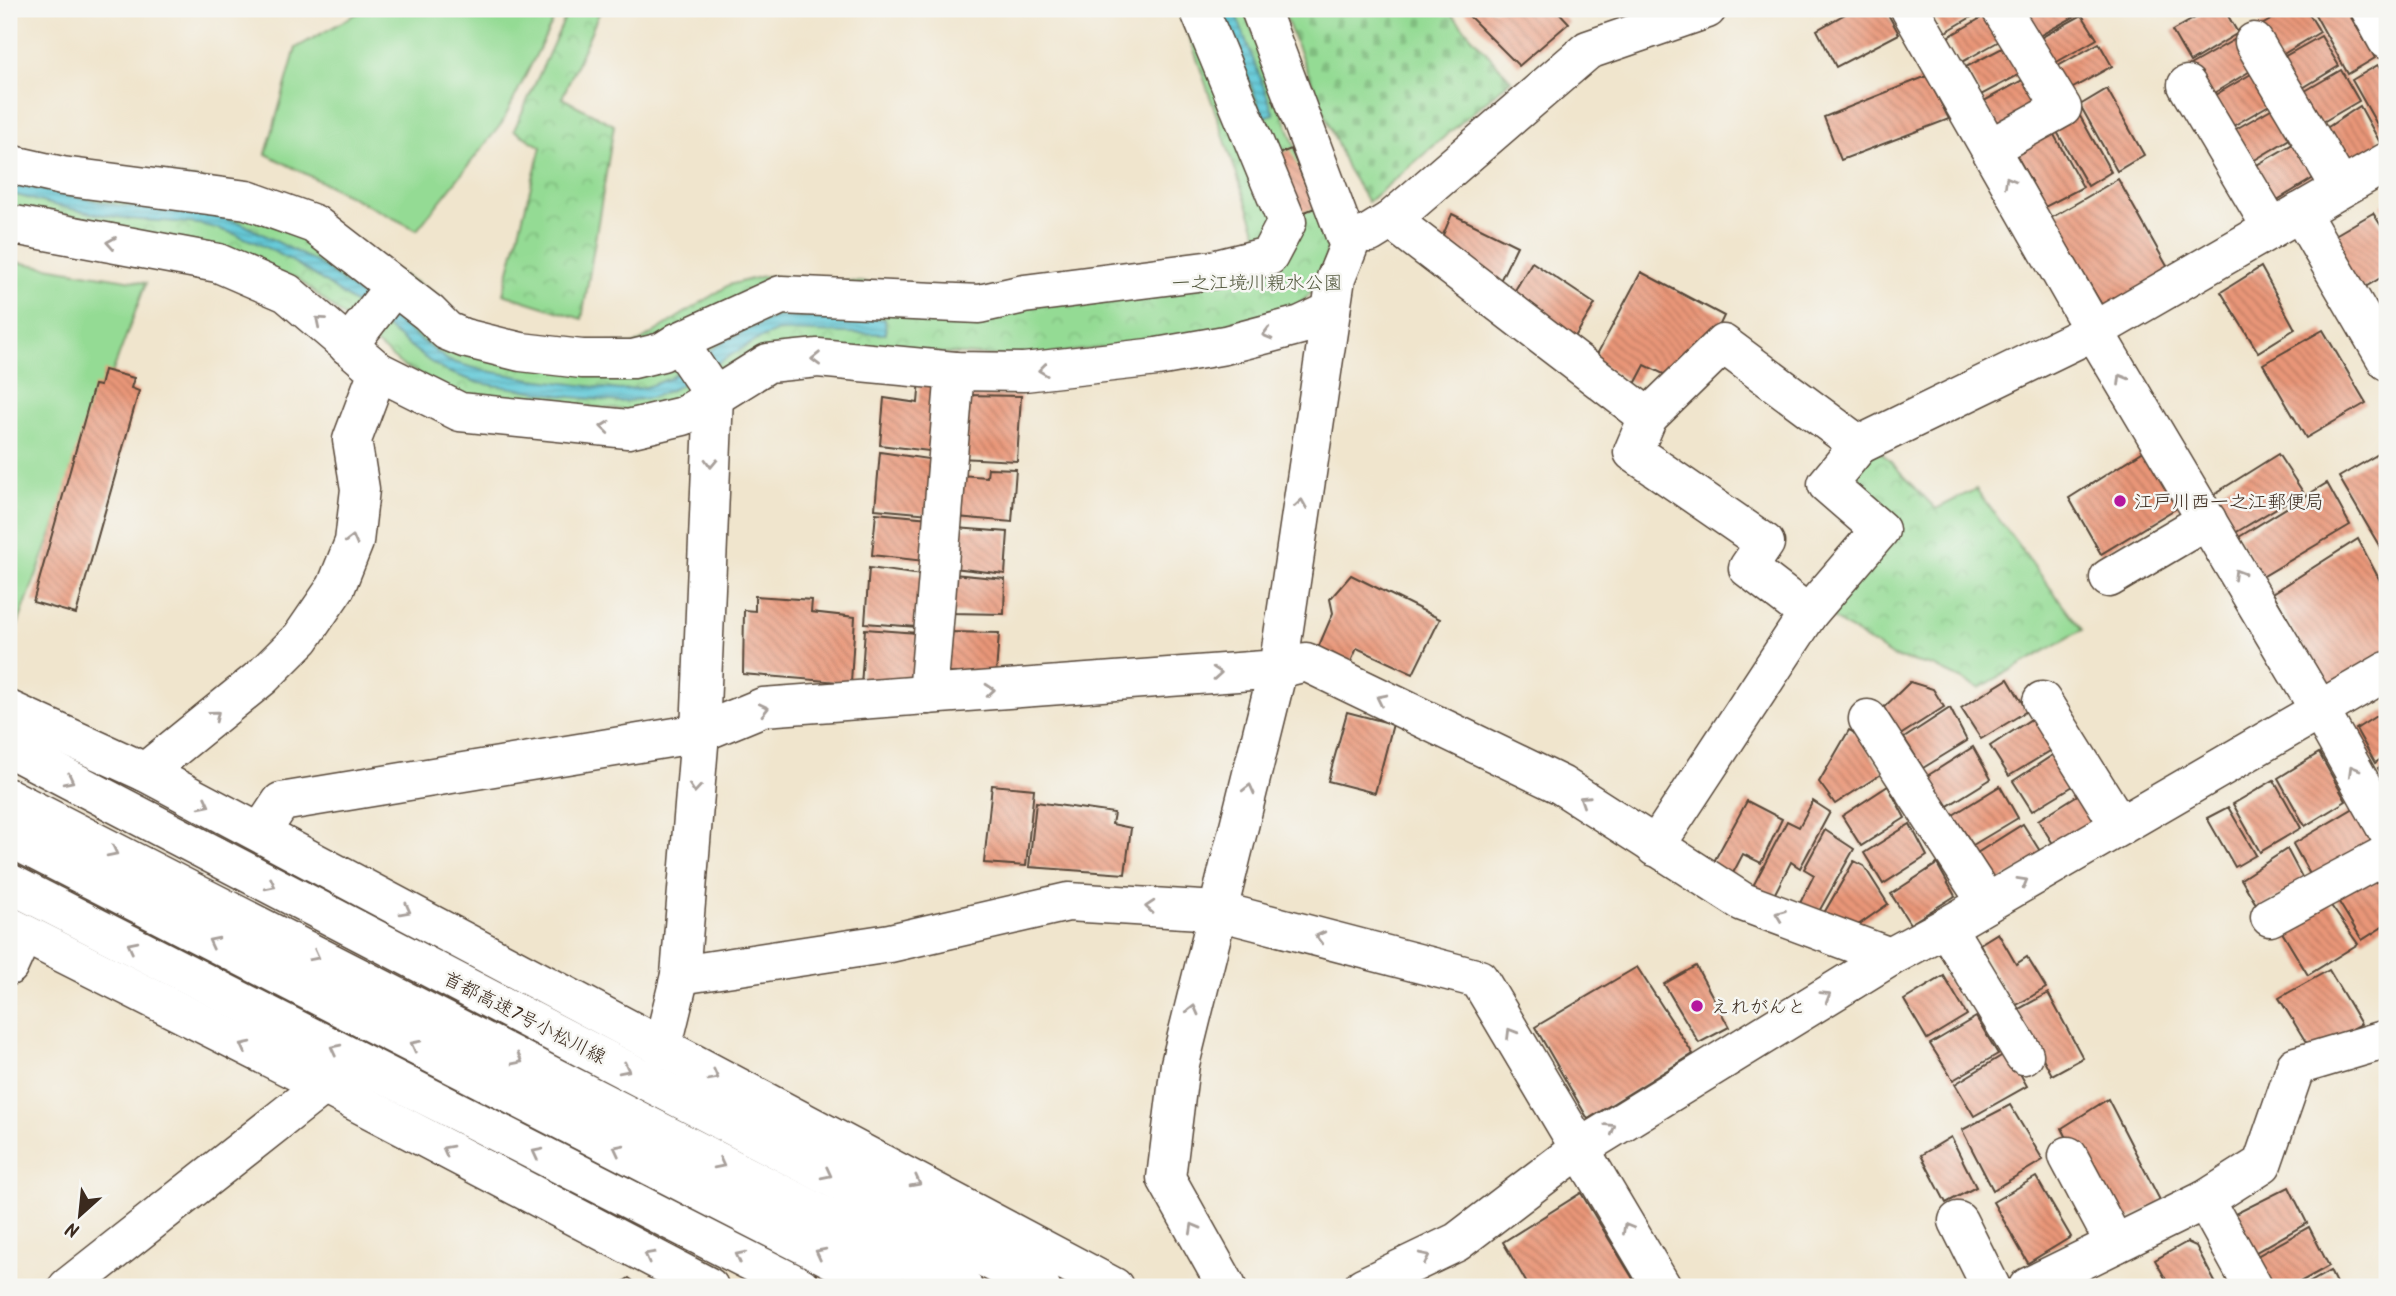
<svg xmlns="http://www.w3.org/2000/svg" width="2396" height="1296" font-family="Kalam,'Klee One',sans-serif">
<defs>
<pattern id="cemetery-stones" width="16" height="16" patternUnits="userSpaceOnUse" patternTransform="scale(1.75)"><rect width="16" height="16" fill="#94db94"/><path d="M2 7V4a2 2 0 0 1 4 0v3zM10 15v-3a2 2 0 0 1 4 0v3z" fill="#80bc7f"/></pattern>
<pattern id="park-crowns" width="20" height="18" patternUnits="userSpaceOnUse" patternTransform="scale(1.75)"><rect width="20" height="18" fill="#94db94"/><path d="M2 6a3 3 0 1 1 6 0M12 15a3 3 0 1 1 6 0" fill="none" stroke="#80bc7f"/></pattern>
<pattern id="water-rules" width="6" height="5" patternUnits="userSpaceOnUse" patternTransform="scale(1.75)"><rect width="6" height="5" fill="#5dc8d7"/><path d="M0 2.5h6" fill="none" stroke="#4ea3ae"/></pattern>
<pattern id="building-back-hatch" width="6" height="6" patternUnits="userSpaceOnUse" patternTransform="scale(1.75)"><rect width="6" height="6" fill="#e99678"/><path d="M-1 5l2 2M0 0l6 6M5-1l2 2" fill="none" stroke="#be7b62"/></pattern>
</defs>
<rect width="100%" height="100%" fill="#f6f6f2"/>
<filter id="ink" filterUnits="userSpaceOnUse"><feTurbulence type="fractalNoise" baseFrequency=".0143" numOctaves="2"/><feDisplacementMap in="SourceGraphic" scale="14" xChannelSelector="R" yChannelSelector="G"/><feConvolveMatrix kernelMatrix="1 2 1 2 8 2 1 2 1" color-interpolation-filters="sRGB"/></filter>
<filter id="wash" filterUnits="userSpaceOnUse"><feTurbulence type="fractalNoise" baseFrequency=".00686" numOctaves="4" result="noise"/><feDisplacementMap in="SourceGraphic" scale="28" xChannelSelector="R" yChannelSelector="G"/><feGaussianBlur stdDeviation="1.57" result="paint"/><feColorMatrix in="noise" values="0 0 0 0 0 0 0 0 0 0 0 0 0 0 0 0 0 1.4 0 .05"/><feComposite in="paint" operator="in"/></filter>
<g filter="url(#wash)">
<rect width="100%" height="100%" fill="#f0e5cd"/>
<path fill="url(#cemetery-stones)" stroke="#688259" stroke-width="2" d="M1282 9H1447L1511 80 1368 202 1347 168Z"/>
<g fill="url(#park-crowns)" stroke="#688259" stroke-width="2">
<path d="M569 9H601L562 98 614 125 582 319 503 294 541 147 514 130Z"/>
<path d="M1177 9H1244L1328 236V247L1322 274 1312 292 1298 306 1279 317 1152 342 1025 357 872 350 636 411 463 396 403 366 297 278 9 206V153L253 187 441 297 456 316 523 337 634 345 729 285 763 276 902 285 956 292 1148 268 1259 239 1193 47Z"/>
<path d="M1878 449 1936 509 1976 489 2082 630 1979 688 1933 666 1893 657 1819 609 1889 528 1837 484Z"/>
</g>
<g fill="#94db94" stroke="#688259" stroke-width="2">
<path d="M365 9H559L502 123 417 230 266 154 296 48Z"/>
<path d="M9 261 146 283 9 648Z"/>
</g>
<g fill="url(#water-rules)" stroke="#4c797a" stroke-width="2">
<path d="M1222 9H1234L1274 114 1263 117Z"/>
<path d="M9 181 42 190 122 206 202 212 241 223 318 263 449 361 482 370 532 379 620 390 646 387 668 379 726 340 776 316 885 319 886 334 778 331 757 340 673 389 650 398 620 402 572 397 479 383 445 371 429 361C364 310 285 242 203 225 177 220 149 222 123 218 85 213 46 204 9 193Z"/>
</g>
<g id="blocks">
<g fill="url(#building-back-hatch)">
<path d="M1462 9H1556L1569 23 1519 66Z"/>
<path d="M1854 9H1885L1899 34 1836 67 1817 30Z"/>
<path d="M1929 9H1985L1944 33Z"/>
<path d="M2013 9H2078L2081 13 2032 40Z"/>
<path d="M2211 9H2224L2238 33 2190 62 2172 31Z"/>
<path d="M2290 9H2306L2320 32 2272 61 2253 30Z"/>
<path d="M2312 9H2346L2375 58 2348 74Z"/>
<path d="M1988 14 2003 39 1962 62 1948 37Z"/>
<path d="M2082 15 2097 39 2048 67 2033 42Z"/>
<path d="M2321 36 2339 66 2291 95 2273 63Z"/>
<path d="M2239 37 2257 67 2209 96 2190 65Z"/>
<path d="M2099 43 2112 66 2064 93 2051 70Z"/>
<path d="M2006 46 2022 73 1981 95 1966 67Z"/>
<path d="M2378 65 2387 82V142L2352 80Z"/>
<path d="M2258 70 2276 101 2228 129 2210 98Z"/>
<path d="M2341 70 2359 101 2311 129 2293 98Z"/>
<path d="M1927 76 1949 119 1841 160 1824 117Z"/>
<path d="M2026 78 2044 111 2001 133 1984 101Z"/>
<path d="M2107 89 2144 155 2117 171 2080 105Z"/>
<path d="M2278 105 2296 135 2248 164 2229 133Z"/>
<path d="M2360 106 2383 148 2342 173 2319 133Z"/>
<path d="M2076 109 2111 172 2088 186 2052 123Z"/>
<path d="M2048 124 2083 187 2045 207 2011 145Z"/>
<path d="M2298 141 2317 176 2269 205 2250 169Z"/>
<path d="M1291 149 1315 208 1297 215 1273 156Z"/>
<path d="M2118 179 2172 275 2106 312 2051 218Z"/>
<path d="M2387 201V216L2381 206Z"/>
<path d="M2373 213 2387 235V274L2357 292 2325 241Z"/>
<path d="M1452 214 1517 246 1499 283 1436 251Z"/>
<path d="M1532 262 1595 304 1570 345 1508 302Z"/>
<path d="M2261 267 2295 329 2258 352 2221 292Z"/>
<path d="M1641 272 1724 316 1714 337 1674 379 1645 365 1635 384 1594 360Z"/>
<path d="M2323 330 2366 403 2306 438 2263 364Z"/>
<path d="M104 370 134 378 131 388 139 391 76 614 33 602 94 385 100 386Z"/>
<path d="M920 379 943 380 937 452 880 445 884 398 918 403Z"/>
<path d="M964 395 1021 396 1017 461 960 458Z"/>
<path d="M2147 449 2180 506 2101 554 2069 498Z"/>
<path d="M2387 449V559L2339 477Z"/>
<path d="M880 452 935 460 930 514 875 509Z"/>
<path d="M2278 454 2303 492 2235 533 2211 496Z"/>
<path d="M988 468 1016 469 1012 522 957 517 959 475 987 477Z"/>
<path d="M2327 483 2350 525 2262 577 2239 537Z"/>
<path d="M876 513 929 518 924 561 872 555Z"/>
<path d="M956 528 1008 532 1005 574 954 568Z"/>
<path d="M2358 539 2387 594V653L2326 688 2273 593Z"/>
<path d="M869 568 922 575 917 627 865 623Z"/>
<path d="M953 574 1005 579 1004 614 950 613Z"/>
<path d="M1351 575 1440 619 1413 674 1357 648 1350 664 1318 648 1333 613 1330 599Z"/>
<path d="M755 596 812 600 811 612 855 617 851 683 743 674 744 610 755 611Z"/>
<path d="M865 629 917 633 915 687 861 686Z"/>
<path d="M947 632 999 633 996 674 945 673Z"/>
<path d="M2008 679 2027 711 1981 739 1961 708Z"/>
<path d="M1910 682 1933 689 1944 707 1894 739 1876 715Z"/>
<path d="M1950 708 1967 741 1923 768 1904 738Z"/>
<path d="M2387 709V755L2375 763 2356 729Z"/>
<path d="M1347 712 1393 724 1375 793 1328 781Z"/>
<path d="M2036 716 2055 748 2009 776 1990 746Z"/>
<path d="M1849 730 1858 735 1883 773 1835 804 1819 782Z"/>
<path d="M1973 747 1991 779 1946 807 1927 776Z"/>
<path d="M2059 751 2078 783 2032 811 2013 781Z"/>
<path d="M2319 753 2346 801 2305 826 2278 778Z"/>
<path d="M2387 762V784L2378 768Z"/>
<path d="M2274 780 2301 828 2260 852 2233 804Z"/>
<path d="M992 785 1034 789 1026 866 984 863Z"/>
<path d="M1888 786 1905 818 1861 846 1842 816Z"/>
<path d="M2000 786 2018 818 1973 845 1953 815Z"/>
<path d="M2084 791 2104 822 2057 850 2038 820Z"/>
<path d="M1747 801 1782 819 1761 863 1743 854 1732 875 1712 865Z"/>
<path d="M1813 801 1830 812 1800 868 1791 862 1773 897 1752 888 1787 821 1799 827Z"/>
<path d="M1036 802 1114 813 1112 824 1131 828 1125 874 1029 867Z"/>
<path d="M2228 807 2256 855 2235 867 2207 818Z"/>
<path d="M2354 808 2372 843 2312 878 2293 844Z"/>
<path d="M1910 824 1927 856 1883 884 1864 853Z"/>
<path d="M2023 824 2043 856 1996 883 1977 853Z"/>
<path d="M1825 830 1854 849 1817 915 1798 907 1814 875 1804 869Z"/>
<path d="M2287 849 2304 881 2259 909 2241 879Z"/>
<path d="M1854 861 1864 866 1888 904 1851 930 1824 913Z"/>
<path d="M1937 864 1955 896 1910 924 1891 894Z"/>
<path d="M2387 874V924L2362 940 2334 894Z"/>
<path d="M2327 900 2358 944 2308 975 2280 929Z"/>
<path d="M1998 933 2016 964 2027 957 2046 988 2013 1007 1980 944Z"/>
<path d="M1696 966 1729 1027 1699 1043 1664 984Z"/>
<path d="M1637 967 1693 1054 1588 1119 1535 1027Z"/>
<path d="M2329 970 2361 1024 2312 1052 2279 998Z"/>
<path d="M1944 976 1967 1015 1927 1039 1904 1000Z"/>
<path d="M2048 993 2083 1058 2052 1075 2017 1010Z"/>
<path d="M1976 1017 1998 1054 1953 1080 1930 1044Z"/>
<path d="M2008 1052 2027 1086 1974 1116 1955 1084Z"/>
<path d="M2108 1099 2161 1202 2111 1227 2062 1128Z"/>
<path d="M2010 1105 2043 1160 1993 1190 1962 1130Z"/>
<path d="M1951 1137 1976 1187 1946 1203 1921 1155Z"/>
<path d="M2036 1177 2071 1237 2028 1263 1993 1202Z"/>
<path d="M2289 1187 2307 1223 2249 1256 2229 1217Z"/>
<path d="M1581 1193 1638 1287H1550L1547 1283 1541 1287H1529L1503 1242Z"/>
<path d="M2309 1227 2329 1266 2291 1287H2264L2250 1260Z"/>
<path d="M2187 1242 2196 1246 2216 1284 2211 1287H2170L2155 1260Z"/>
<path d="M2330 1271 2338 1287H2302Z"/>
<path d="M629 1278 641 1287H615Z"/>
</g>
</g>
</g>
<g filter="url(#ink)">
<use href="#blocks" fill-opacity="0" stroke="#564638" stroke-width="2"/>
<g fill="none" stroke-linecap="round" stroke-linejoin="round">
<g stroke="#564638" stroke-width="41">
<g id="minor">
<path d="M1910 9 2094 331 2320 711 2387 830"/>
<path d="M2370 9 2387 40"/>
<path d="M2254 42 2341 188"/>
<path d="M2187 85 2272 228"/>
<path d="M1990 148 2062 108 2001 9"/>
<path d="M9 164 62 176 247 200 314 224 429 313 447 331 464 338 521 352 582 359H633L662 352 678 342 781 295 979 304 1024 294 1213 270 1269 256 1287 222 1199 9"/>
<path d="M2300 212 2387 361"/>
<path d="M1391 220 1648 417 1723 344 1859 445 2094 331 2387 162"/>
<path d="M9 224 218 263 287 293 378 371 352 440 360 489 354 542 336 587 301 638 262 677 145 772 9 710"/>
<path d="M1370 233 1391 220 1588 50 1707 9"/>
<path d="M348 346 394 286"/>
<path d="M378 371 460 412 628 429 683 416 768 363 818 358 955 371 1024 372 1157 357 1225 345 1301 325 1331 311"/>
<path d="M1648 417 1633 452 1765 543 1748 568 1808 614 1880 530 1827 484 1859 445"/>
<path d="M2109 578 2207 520"/>
<path d="M928 695 955 371"/>
<path d="M2042 701 2120 826"/>
<path d="M1868 719 1987 903"/>
<path d="M145 772 1114 1287"/>
<path d="M261 832 281 802 700 733 763 707 1278 669 1331 311 1336 278 1349 246 1260 9"/>
<path d="M1655 847 1808 614"/>
<path d="M2270 917 2387 854"/>
<path d="M9 926 324 1085 709 1287"/>
<path d="M1946 927 2024 1055"/>
<path d="M9 966 23 935"/>
<path d="M680 975 890 943 1068 902 1218 911 1479 979 1662 1287"/>
<path d="M662 1049 680 975 700 733 714 395 678 342"/>
<path d="M2068 1156 2115 1244"/>
<path d="M2205 1200 2253 1287"/>
<path d="M1958 1221 1991 1287"/>
<path d="M68 1287 324 1085"/>
<path d="M1227 1287 1166 1178 1180 1064 1278 669 1306 662 1561 785 1743 902 1890 957"/>
<path d="M1363 1287 1457 1242 1580 1148 1890 957 1946 927 2387 671"/>
<path d="M2028 1287 2205 1200 2262 1164 2296 1066 2387 1039"/>
</g>
</g>
<g stroke="#564638" stroke-width="41">
<g id="highway">
<path d="M9 748 1041 1287"/>
<path d="M9 798 963 1287"/>
<path d="M9 837 887 1287"/>
<path d="M9 883 801 1287"/>
</g>
</g>
<use href="#minor" stroke="#fff" stroke-width="38"/>
<use href="#highway" stroke="#fff" stroke-width="38"/>
</g>
<defs><path id="oneway-chevron" d="M-2-3.5L2.5 0L-2 3.5" fill="none" stroke-width="1.6" stroke-linecap="round" stroke-linejoin="round" transform="scale(1.75)"/></defs>
<g stroke="#a79f9a">
<use href="#oneway-chevron" transform="translate(2009 181) rotate(-120)"/>
<use href="#oneway-chevron" transform="translate(111 243) rotate(-170)"/>
<use href="#oneway-chevron" transform="translate(320 321) rotate(-140)"/>
<use href="#oneway-chevron" transform="translate(1267 334) rotate(165)"/>
<use href="#oneway-chevron" transform="translate(816 359) rotate(179)"/>
<use href="#oneway-chevron" transform="translate(1043 370) rotate(173)"/>
<use href="#oneway-chevron" transform="translate(2122 379) rotate(-121)"/>
<use href="#oneway-chevron" transform="translate(605 427) rotate(-174)"/>
<use href="#oneway-chevron" transform="translate(711 463) rotate(92)"/>
<use href="#oneway-chevron" transform="translate(1301 504) rotate(-81)"/>
<use href="#oneway-chevron" transform="translate(352 540) rotate(-76)"/>
<use href="#oneway-chevron" transform="translate(2238 574) rotate(-121)"/>
<use href="#oneway-chevron" transform="translate(1217 673) rotate(-4)"/>
<use href="#oneway-chevron" transform="translate(990 690) rotate(-5)"/>
<use href="#oneway-chevron" transform="translate(1381 699) rotate(-154)"/>
<use href="#oneway-chevron" transform="translate(764 709) rotate(-13)"/>
<use href="#oneway-chevron" transform="translate(215 715) rotate(-39)"/>
<use href="#oneway-chevron" transform="translate(2353 770) rotate(-120)"/>
<use href="#oneway-chevron" transform="translate(69 780) rotate(27)"/>
<use href="#oneway-chevron" transform="translate(695 788) rotate(95)"/>
<use href="#oneway-chevron" transform="translate(1249 789) rotate(-76)"/>
<use href="#oneway-chevron" transform="translate(1584 800) rotate(-147)"/>
<use href="#oneway-chevron" transform="translate(205 804) rotate(27)"/>
<use href="#oneway-chevron" transform="translate(113 852) rotate(27)"/>
<use href="#oneway-chevron" transform="translate(2023 882) rotate(-30)"/>
<use href="#oneway-chevron" transform="translate(271 885) rotate(27)"/>
<use href="#oneway-chevron" transform="translate(1150 907) rotate(-176)"/>
<use href="#oneway-chevron" transform="translate(406 910) rotate(28)"/>
<use href="#oneway-chevron" transform="translate(1780 915) rotate(-159)"/>
<use href="#oneway-chevron" transform="translate(1320 937) rotate(-166)"/>
<use href="#oneway-chevron" transform="translate(213 942) rotate(-153)"/>
<use href="#oneway-chevron" transform="translate(132 946) rotate(-153)"/>
<use href="#oneway-chevron" transform="translate(315 956) rotate(27)"/>
<use href="#oneway-chevron" transform="translate(1826 996) rotate(-32)"/>
<use href="#oneway-chevron" transform="translate(1193 1010) rotate(-76)"/>
<use href="#oneway-chevron" transform="translate(1511 1033) rotate(-121)"/>
<use href="#oneway-chevron" transform="translate(415 1045) rotate(-153)"/>
<use href="#oneway-chevron" transform="translate(245 1046) rotate(-153)"/>
<use href="#oneway-chevron" transform="translate(335 1049) rotate(-153)"/>
<use href="#oneway-chevron" transform="translate(518 1060) rotate(27)"/>
<use href="#oneway-chevron" transform="translate(625 1069) rotate(27)"/>
<use href="#oneway-chevron" transform="translate(714 1076) rotate(28)"/>
<use href="#oneway-chevron" transform="translate(1611 1128) rotate(-32)"/>
<use href="#oneway-chevron" transform="translate(618 1149) rotate(-153)"/>
<use href="#oneway-chevron" transform="translate(447 1150) rotate(-152)"/>
<use href="#oneway-chevron" transform="translate(537 1153) rotate(-153)"/>
<use href="#oneway-chevron" transform="translate(720 1164) rotate(27)"/>
<use href="#oneway-chevron" transform="translate(827 1174) rotate(27)"/>
<use href="#oneway-chevron" transform="translate(916 1182) rotate(28)"/>
<use href="#oneway-chevron" transform="translate(1194 1228) rotate(-119)"/>
<use href="#oneway-chevron" transform="translate(1627 1228) rotate(-120)"/>
<use href="#oneway-chevron" transform="translate(820 1253) rotate(-153)"/>
<use href="#oneway-chevron" transform="translate(649 1256) rotate(-152)"/>
<use href="#oneway-chevron" transform="translate(740 1256) rotate(-153)"/>
<use href="#oneway-chevron" transform="translate(1425 1257) rotate(-26)"/>
</g>
</g>
<g fill="#b5179e" stroke="#f6f6f2" stroke-width="2.5">
<circle cx="2120" cy="501" r="7"/>
<circle cx="1697" cy="1006" r="7"/>
</g>
<g text-anchor="middle" stroke-width="5" stroke-linejoin="round" paint-order="stroke">
<g font-size="19" fill="#51563c" stroke="#f6f6f2">
<text x="1257" y="289">一之江境川親水公園</text>
</g>
<g font-size="19" fill="#3b2a1e" stroke="#f6f6f2" text-anchor="start">
<text x="2134" y="508">江戸川西一之江郵便局</text>
<text x="1711" y="1013">えれがんと</text>
</g>
<g font-size="19" fill="#3b2a1e" stroke="#f6f6f2">
<text transform="translate(525 1017) rotate(27)" y="7">首都高速7号小松川線</text>
</g>
</g>
<rect width="2396" height="1296" fill="none" stroke="#f6f6f2" stroke-width="35"/>
<g transform="translate(80 1215) rotate(207)" stroke="#f6f6f2" stroke-width="5" paint-order="stroke">
<path d="M0-5L12 26L0 18L-12 26Z" fill="#3b2a1e"/>
<text y="-10" font-size="19" font-weight="bold" text-anchor="middle" fill="#3b2a1e">N</text>
</g>
</svg>
